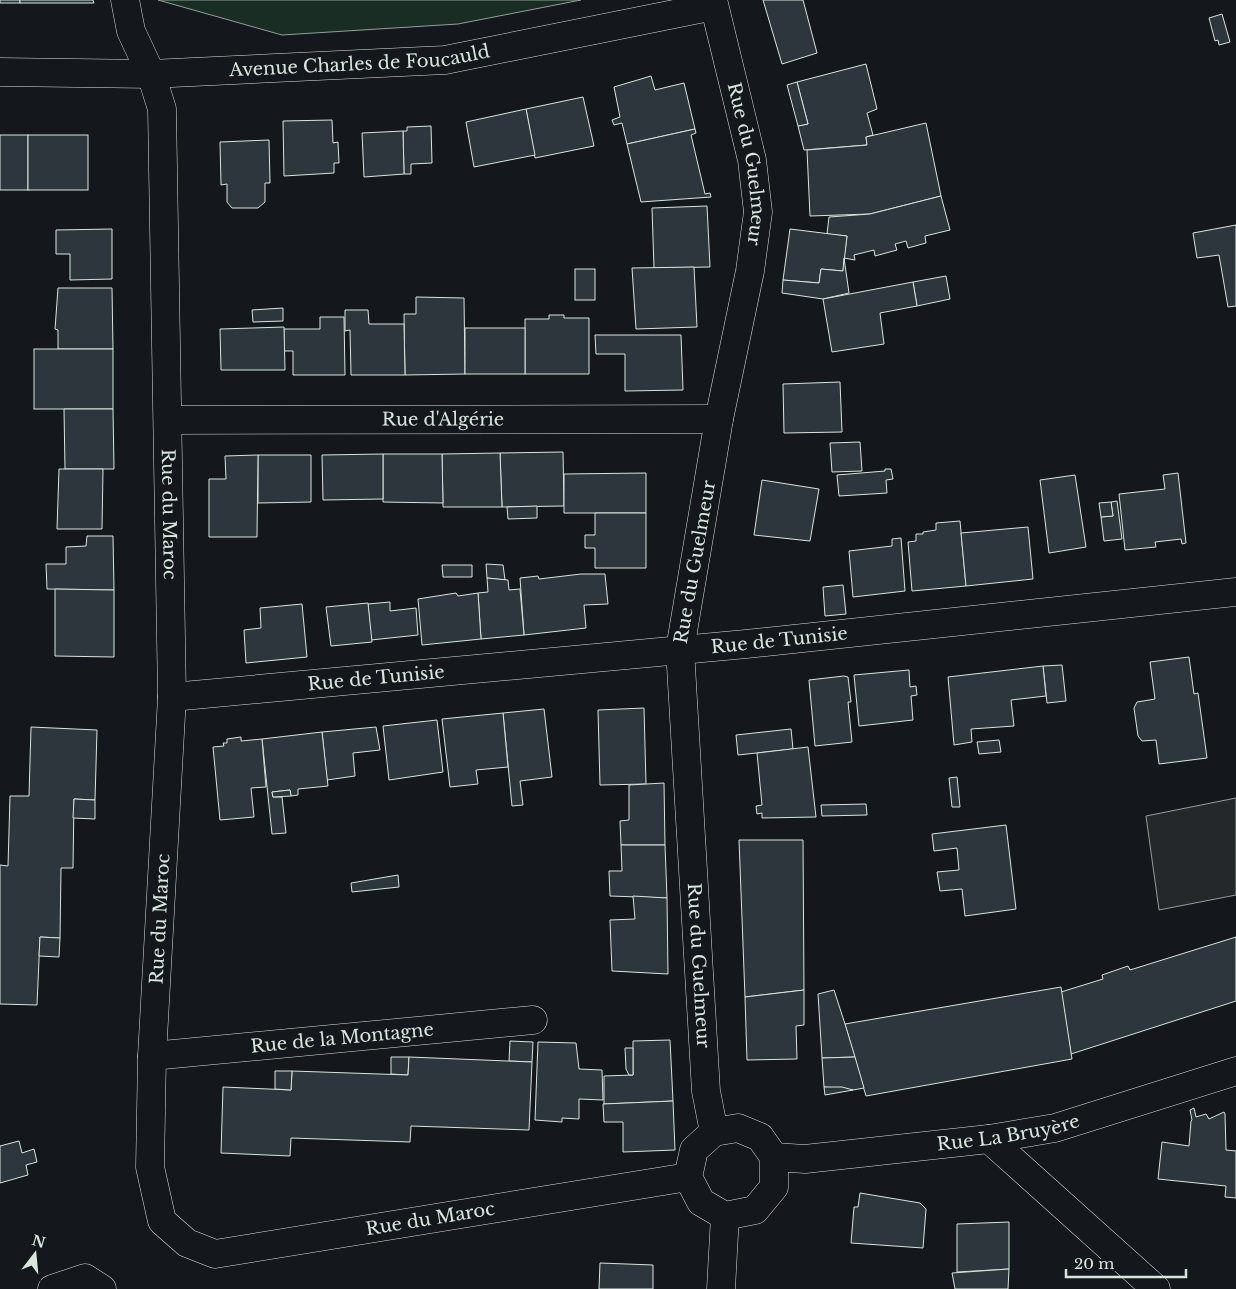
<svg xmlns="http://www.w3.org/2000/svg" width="1236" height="1289" font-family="'Libre Baskerville',serif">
<rect width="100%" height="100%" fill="#14181c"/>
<path fill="#1a2d24" stroke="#939e99" d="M158 0H581L458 24 282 35Z"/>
<path fill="#24282b" stroke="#939e99" d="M1236 798V895L1159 910 1146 816Z"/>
<g fill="#2c363c" stroke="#d8e6dc">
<rect x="0" y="0" width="20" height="3"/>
<path d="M20 0H93L94 3H20Z"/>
<path d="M763 0H803L817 53 782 64Z"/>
<path d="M1222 14 1230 42 1219 45 1218 40 1215 41 1209 18Z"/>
<path d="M866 64 877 109 867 113 873 135 866 137 867 145 804 150 798 126 808 124 797 82Z"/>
<path d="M651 76 655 90 684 83 695 129 627 144 622 123 614 125 612 120 620 117 614 87Z"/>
<path d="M797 82 808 124 798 126 787 85Z"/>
<path d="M583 97 594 146 535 158 526 109Z"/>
<path d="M526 109 535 155 474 167 466 122Z"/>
<path d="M332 120 333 143 338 142 339 163H334V173L284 176 283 121Z"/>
<path d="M926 123 941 196 870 214 810 216 807 150 867 145 866 137Z"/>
<path d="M431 126 432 163 411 164V174H404L403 131H407V127Z"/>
<path d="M695 129 696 133 691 135 705 194 710 193 711 197 641 202 627 144Z"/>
<path d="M403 131 404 174 364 177 362 133Z"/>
<rect x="0" y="135" width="28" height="55"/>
<rect x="28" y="135" width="60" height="55"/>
<path d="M269 140 270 183H265V202L258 208H232L227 202V184L221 185 220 142Z"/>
<path d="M941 196 950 230 925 236 926 243 908 248 906 241 895 244 897 250 875 256 874 250 854 255 855 260 844 258 847 236 827 234 829 217 870 214Z"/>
<path d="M707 206 710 267 654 268 652 208Z"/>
<path d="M1236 225V306L1228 307 1219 255 1197 258 1193 233Z"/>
<path d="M112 229V279L70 280V254H56V230Z"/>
<path d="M790 229 847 236 843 271 821 269 819 283 783 280Z"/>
<path d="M844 258 849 293 823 299 782 293 783 280 819 283 821 269 843 271Z"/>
<path d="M694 267 697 327 636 329 632 268Z"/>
<rect x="575" y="269" width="20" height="31"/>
<path d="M946 276 950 299 917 306 913 282Z"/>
<path d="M913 282 917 306 880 313 884 344 832 352 823 299Z"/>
<path d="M58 288H112L113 349H58V330L55 329Z"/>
<path d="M416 297 464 298 465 374 405 375 404 314H416Z"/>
<path d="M283 308V321L253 322 252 310Z"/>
<path d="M345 310H368L369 324H404L405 375H351L350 330 345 331Z"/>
<path d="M549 315H564V318H589V374H525V319H549Z"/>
<path d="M320 317H344L345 375H293V351H284V329H320Z"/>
<path d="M284 327 285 370H221L220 329Z"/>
<rect x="465" y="328" width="60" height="46"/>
<path d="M595 335H681L683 390 625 391V354H596Z"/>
<rect x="34" y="349" width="79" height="60"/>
<path d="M840 382 842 432 784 433 783 384Z"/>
<path d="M64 409H113L114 469H65Z"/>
<path d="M860 442 862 471 832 472 830 443Z"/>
<path d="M563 452 564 506 502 507 500 453Z"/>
<path d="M500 453 502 507H443L442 454Z"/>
<path d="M383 454H442L443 503 383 502Z"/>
<path d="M383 454V499L323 500 322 455Z"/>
<path d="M258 455H311V502L258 503Z"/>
<path d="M258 455 257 537H209V479H226L225 456Z"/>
<path d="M59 469H103L102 529H57Z"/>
<path d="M885 469H891L893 479 886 480 887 493 839 496 837 475 885 471Z"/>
<path d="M646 473V513H564V474Z"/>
<path d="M1178 473 1186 543 1182 544 1181 539 1155 542 1156 547 1125 550 1119 494 1165 489 1163 475Z"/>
<path d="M1075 475 1086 547 1049 553 1040 480Z"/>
<path d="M762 480 819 489 810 541 754 535Z"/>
<path d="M1117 501 1122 539 1104 541 1101 517 1113 516 1111 502Z"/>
<path d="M1111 502 1113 516 1101 517 1099 503Z"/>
<path d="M537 506V518L508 519 507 507Z"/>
<path d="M595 513H646V568H595V548H585V535H595Z"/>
<path d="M960 521 966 586 912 591 908 542 916 541V534H923V532L936 530V523Z"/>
<path d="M1028 527 1033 579 966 586 961 533Z"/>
<path d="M87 536H113L114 590 47 589 46 564H66V547L86 546Z"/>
<path d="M901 538 905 591 853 597 849 551 892 546V539Z"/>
<path d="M486 564 503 565 505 580 487 578Z"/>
<path d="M442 565H472V577H443Z"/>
<path d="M581 574H605L608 604 584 605 586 628 524 635 520 578 538 576 539 579Z"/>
<path d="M487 578 508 580 509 590 520 589 524 635 481 639 478 593 488 592Z"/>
<path d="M843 585 846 614 825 616 823 587Z"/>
<path d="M55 589 114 590V657L55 656Z"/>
<path d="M456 593 458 596 478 593 481 639 422 645 418 599Z"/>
<path d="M390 602V611L416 608 418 635 371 640 368 604Z"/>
<path d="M368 603 372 642 331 646 326 607Z"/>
<path d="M302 604 307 657 246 663 244 630 261 628 260 608Z"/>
<path d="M1189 657 1194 694 1198 693 1207 758 1159 764 1156 740 1142 741 1138 736 1134 708 1137 702 1155 699 1150 662Z"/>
<path d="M1062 665 1066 701 1047 703 1043 666Z"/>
<path d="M1043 666 1046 696 1011 700 1014 726 971 729 972 742 954 745 948 677Z"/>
<path d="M909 670 910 687 916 686 917 695 911 696 913 720 859 726 854 675Z"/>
<path d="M844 676 848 677 851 702H848L852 742 815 746 809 680Z"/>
<path d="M644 708 646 784 600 785 598 710Z"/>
<path d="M544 709 552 777 520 781 523 805 512 806 503 713Z"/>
<path d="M503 713 508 767 476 770 478 784 450 787 442 719Z"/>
<path d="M437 720 443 772 389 780 383 726Z"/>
<path d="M31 727 97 730 95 800 74 799 73 868H61L60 938 40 937 37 1005 0 1004V865L8 866 10 796H29Z"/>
<path d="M376 727 380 750 353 753 355 776 327 780 322 732Z"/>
<path d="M791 729 793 749 738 755 736 735Z"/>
<path d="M322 732 328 786 298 789V795L291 796 290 790 272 792 273 797H282L286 833 272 834 262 739Z"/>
<path d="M241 737V741L262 739 266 787 251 788 254 817 220 820 213 747 224 746 223 743H227V739Z"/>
<path d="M999 740 1001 752 979 754 977 742Z"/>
<path d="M808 747 816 817 762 818V813L757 814 756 806 762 805 757 753Z"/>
<path d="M957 777 960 807H952L949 778Z"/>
<path d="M664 783 665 845H621L620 821 629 820V785Z"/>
<path d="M290 790 291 796 273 797 272 792Z"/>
<path d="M74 799 95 800V819L73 818Z"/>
<path d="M866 804 867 815 822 816 821 805Z"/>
<path d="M1006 825 1016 909 965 916 962 889 940 891 937 872 959 870 957 848 934 851 932 834Z"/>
<path d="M739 840H803L804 990 745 997Z"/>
<path d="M621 845H665L667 898 610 896 609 871H622Z"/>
<path d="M398 875 399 887 352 892 351 883Z"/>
<path d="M633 896 667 898 668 974 612 971 610 920 635 919Z"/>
<path d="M40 937 60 938 59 957 39 956Z"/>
<path d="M1236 937V1001L1071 1054 1061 992 1103 979 1102 975 1128 966 1130 970Z"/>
<path d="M1061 987 1072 1059 866 1096 845 1024Z"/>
<path d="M804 990V1025L796 1026 797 1059 747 1060 745 997Z"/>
<path d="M834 990 845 1024 855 1057 822 1058 818 994Z"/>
<path d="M670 1040 673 1101 604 1104V1076L633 1075V1041Z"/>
<path d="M510 1041 533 1042 532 1062 509 1061Z"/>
<path d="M538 1042 576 1043 579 1069 602 1070 603 1100 579 1099V1119L562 1118V1122L535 1120Z"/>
<path d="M625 1048H633V1075H629L626 1069Z"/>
<path d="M391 1057H409L408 1075 391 1074Z"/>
<path d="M409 1057 532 1062 529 1130 411 1126 410 1142 291 1138 290 1156 221 1153 223 1087 291 1090 292 1071 408 1075Z"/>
<path d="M855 1057 864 1088 853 1090 824 1087 822 1058Z"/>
<path d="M275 1071H292L291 1090 275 1089Z"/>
<path d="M824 1087H842L853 1090 825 1095Z"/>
<path d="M673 1101 675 1150 623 1152V1122H604L603 1104Z"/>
<path d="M1194 1108 1196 1117 1206 1114 1209 1119 1224 1112 1225 1114 1226 1150 1236 1151V1198L1225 1197 1226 1186 1158 1179 1162 1142 1189 1146 1191 1121 1192 1120 1190 1110Z"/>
<path d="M19 1141 22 1153 34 1149 37 1162 26 1165 28 1175 0 1183V1146Z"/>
<path d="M860 1193 920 1203 926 1209 923 1248 851 1243 854 1207H858Z"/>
<path d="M1009 1222V1269L957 1272V1224Z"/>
<path d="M600 1263 653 1265V1289H599Z"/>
<path d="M1009 1269 1008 1289H955L952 1273Z"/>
</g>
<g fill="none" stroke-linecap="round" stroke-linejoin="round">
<g stroke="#d8e6dc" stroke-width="29">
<g id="minor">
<path id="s1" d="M125 0 131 31 151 74 162 109 172 697 152 1056 150 1167 162 1221 187 1243 215 1254 688 1177"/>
<path id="s2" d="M713 0 752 160 758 212 750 271 719 419 680 649 706 1091 714 1132"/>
<path id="s3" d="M0 72 151 74 445 60 714 6"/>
<path id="s4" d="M168 420 719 419"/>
<path id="s5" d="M172 697 746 644 1236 592"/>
<path id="s6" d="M152 1056 533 1020"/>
<path d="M738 1128 760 1137 774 1157V1187L755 1210 725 1216 701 1202 688 1177 694 1150 714 1132Z"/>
<path d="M989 1139 1156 1289"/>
<path id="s7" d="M774 1157 805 1159 989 1139 1055 1128 1236 1071"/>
<path d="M52 1289 85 1278 102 1289"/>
<path d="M721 1289 725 1216"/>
</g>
</g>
<use href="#minor" stroke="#14181c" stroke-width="28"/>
</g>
<g text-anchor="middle" stroke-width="4" stroke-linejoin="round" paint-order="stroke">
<g font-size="18" fill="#d8e6dc" stroke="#14181c">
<text dy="6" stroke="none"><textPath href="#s3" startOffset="360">Avenue Charles de Foucauld</textPath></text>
<text dy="6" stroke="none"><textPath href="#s2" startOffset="168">Rue du Guelmeur</textPath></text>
<text dy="6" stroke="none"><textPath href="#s4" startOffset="275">Rue d'Algérie</textPath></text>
<text dy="6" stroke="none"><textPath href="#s1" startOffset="521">Rue du Maroc</textPath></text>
<text transform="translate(695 562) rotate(-80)" y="6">Rue du Guelmeur</text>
<text dy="6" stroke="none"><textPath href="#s5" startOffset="610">Rue de Tunisie</textPath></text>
<text dy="6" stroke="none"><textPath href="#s5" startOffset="205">Rue de Tunisie</textPath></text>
<text transform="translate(160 919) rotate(-87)" y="6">Rue du Maroc</text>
<text dy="6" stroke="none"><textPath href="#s2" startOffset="978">Rue du Guelmeur</textPath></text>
<text dy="6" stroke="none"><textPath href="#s6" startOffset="191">Rue de la Montagne</textPath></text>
<text dy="6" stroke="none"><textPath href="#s7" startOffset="236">Rue La Bruyère</textPath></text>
<text dy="6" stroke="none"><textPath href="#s1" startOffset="1511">Rue du Maroc</textPath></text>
</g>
</g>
<g transform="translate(35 1254) rotate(16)" stroke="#14181c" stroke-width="4" paint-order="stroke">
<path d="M0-4L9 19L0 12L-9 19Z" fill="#d8e6dc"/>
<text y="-8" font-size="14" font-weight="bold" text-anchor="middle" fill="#d8e6dc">N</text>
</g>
<path d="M1066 1269v8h120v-8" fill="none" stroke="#d8e6dc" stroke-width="2.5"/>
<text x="1074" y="1269" font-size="15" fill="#d8e6dc" stroke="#14181c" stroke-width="4" paint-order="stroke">20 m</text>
</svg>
